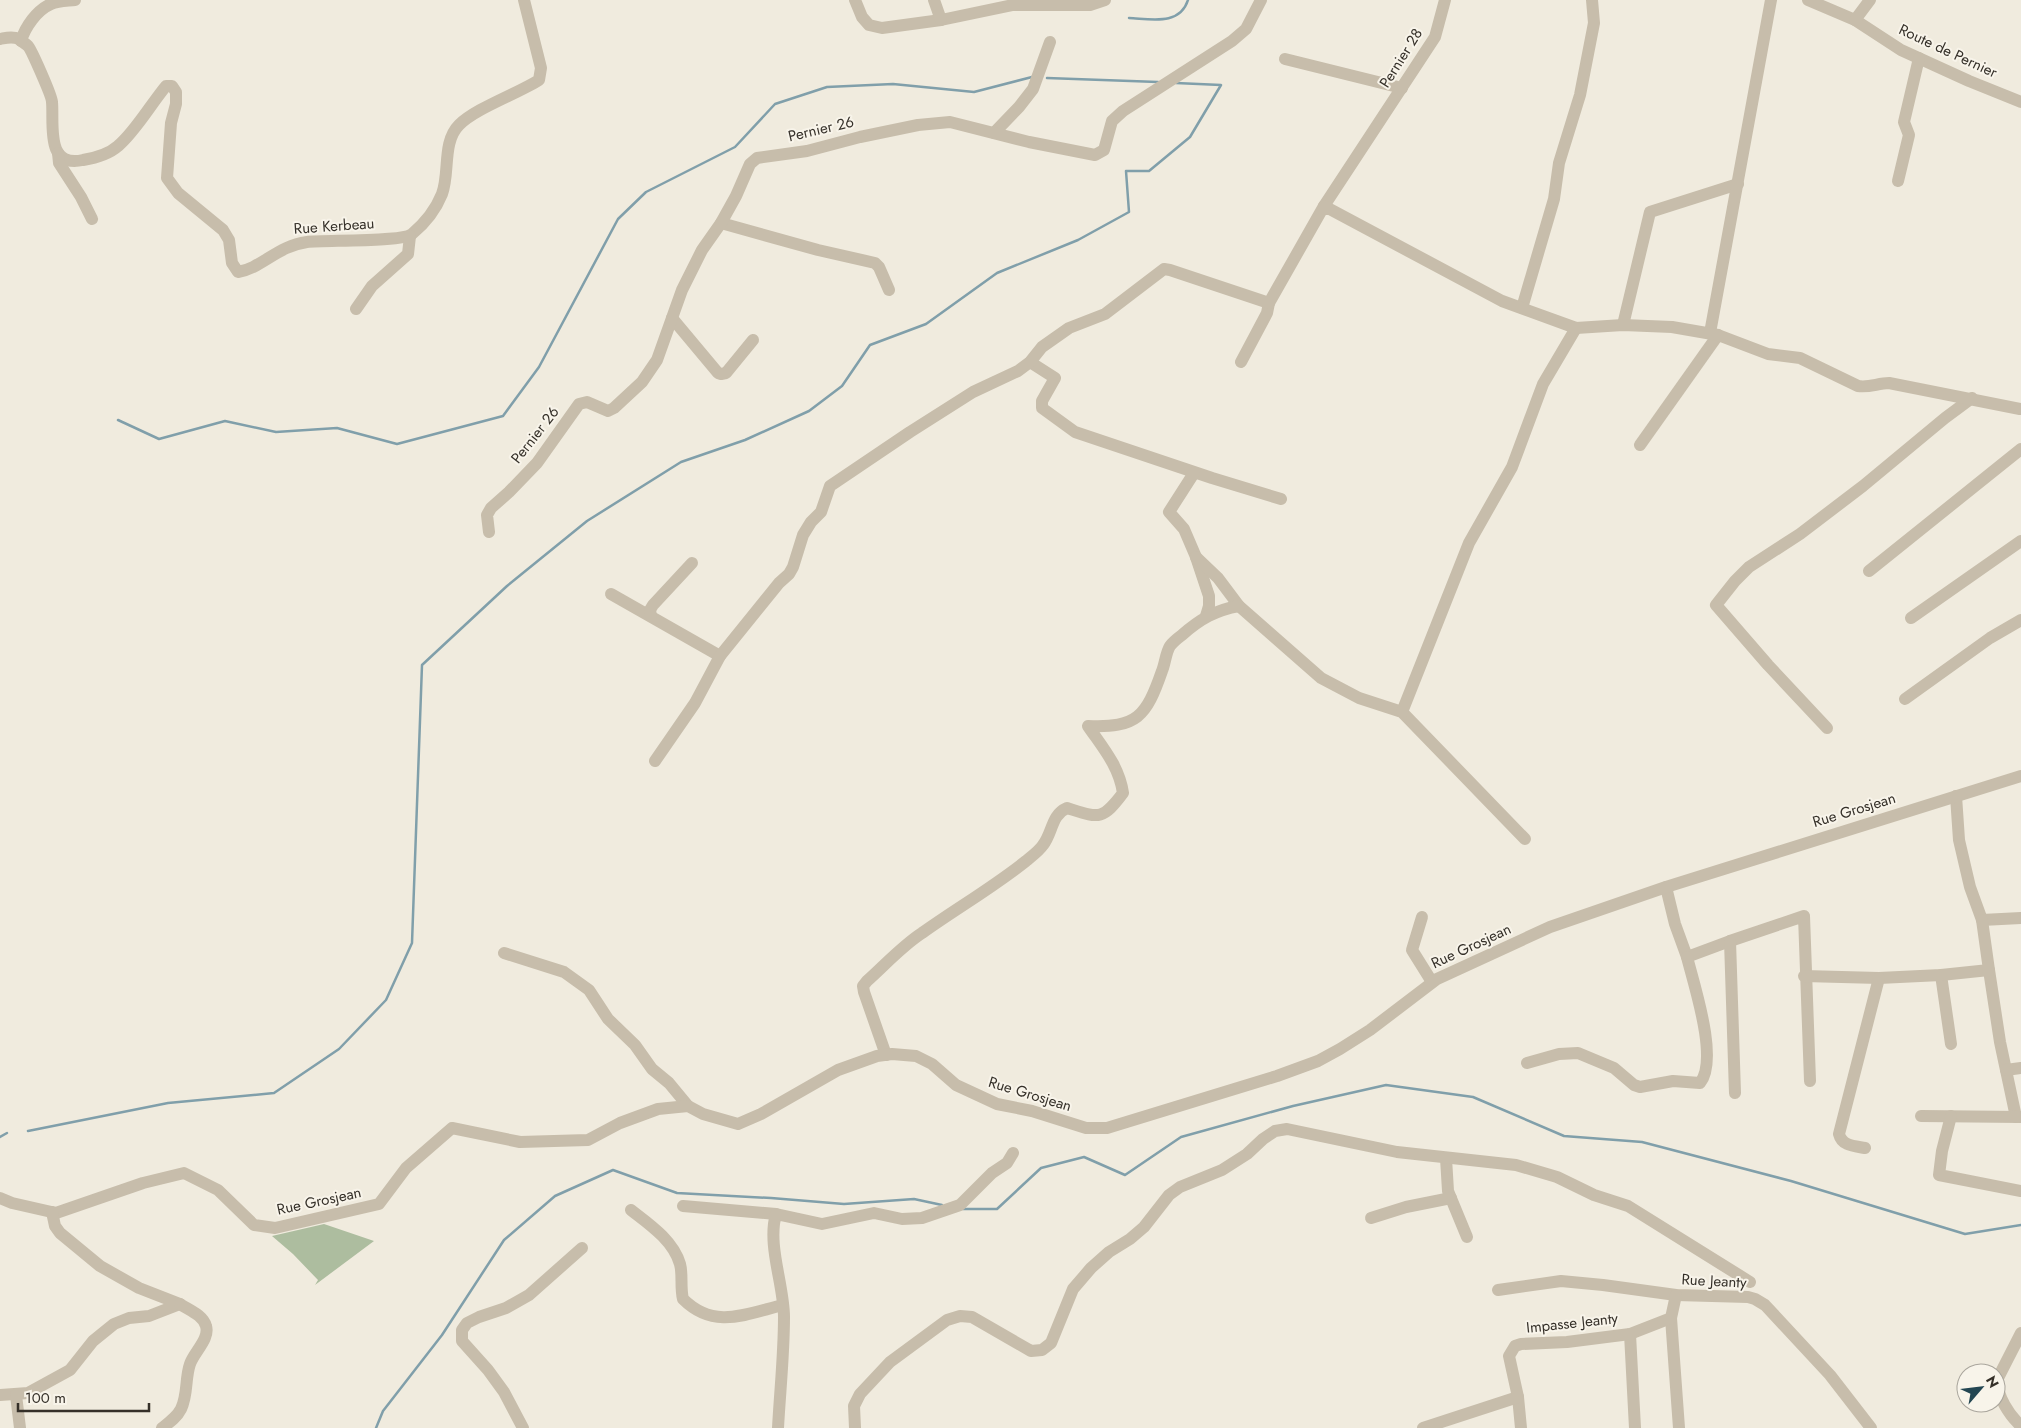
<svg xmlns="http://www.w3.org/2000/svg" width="2021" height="1428" font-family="Jost,sans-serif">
<rect width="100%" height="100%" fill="#f0ebde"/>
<path fill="#adbd9f" d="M324 1224 374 1241 315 1285 318 1280 293 1254 272 1236Z"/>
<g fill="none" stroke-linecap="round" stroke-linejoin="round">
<g stroke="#809faa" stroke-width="2.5">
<path d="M1129 18C1151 19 1180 26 1188 0"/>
<path d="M1047 78 1158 82"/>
<path d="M118 420 159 439 225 421 276 432 337 428 397 444 503 416 539 367 618 219 646 192 735 147 775 104 827 87 893 84 974 92 1032 77"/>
<path d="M28 1131 168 1103 274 1093 339 1049 386 1000 412 943 422 665 507 586 587 521 681 462 745 440 809 411 842 386 870 345 926 324 997 273 1078 240 1129 212 1126 171H1149L1190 137 1221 85 1176 83"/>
<path d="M0 1137 7 1133"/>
<path d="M963 1209H997L1041 1168 1084 1157 1125 1175 1181 1137 1293 1106 1386 1085 1473 1097 1564 1136 1642 1142 1791 1181 1965 1234 2021 1225"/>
<path d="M376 1428 383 1411 442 1335 504 1240 555 1196 613 1170 677 1193 771 1198 844 1204 914 1199 942 1205"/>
</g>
<g stroke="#c7bdab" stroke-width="12">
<path d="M855 0 862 17 869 25 882 28 941 20 1013 5H1090L1105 0"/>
<path d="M934 0 941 20"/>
<path d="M1808 0 1855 20 1901 50 1969 81 2021 102"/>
<path d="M1855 20 1870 0"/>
<path d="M0 39C6 38 12 36 19 39 21 41 26 44 28 46 31 49 52 96 52 102 54 124 45 168 83 160 95 158 109 154 118 146 135 132 151 104 166 86H172L176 92V104L171 123 167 178 178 193 223 230 229 240 232 263 238 272C262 268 277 246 307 242 326 240 403 242 412 234 424 224 436 209 442 194 450 173 442 142 459 125 476 108 517 94 539 80L541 68 524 0"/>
<path d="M21 41C25 27 37 10 51 4 58 1 67 1 75 0"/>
<path d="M1285 59 1402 88"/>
<path d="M994 133 1019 107 1033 89 1050 42"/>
<path d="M58 153 59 163 81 197 92 219"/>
<path d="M1898 181 1909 135 1904 122 1919 58"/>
<path d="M1324 206 1435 37 1445 0"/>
<path d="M721 223 818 250 875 263 879 267 889 290"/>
<path d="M1522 308 1554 199 1559 163 1580 95 1594 23 1592 0"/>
<path d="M356 309 372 286 408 254 410 236"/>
<path d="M672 318 718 373 721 374 726 373 753 340"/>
<path d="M1623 325 1650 212 1738 184"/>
<path d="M1710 333 1771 0"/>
<path d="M1030 362 1055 378 1042 401V408L1075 432 1212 478 1281 499"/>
<path d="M1241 362 1267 313 1269 303"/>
<path d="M1640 445 1718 335"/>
<path d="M1194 473 1169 512 1184 529 1196 557 1209 596V606L1206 616"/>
<path d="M489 532 487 515 491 508 509 492 537 463 579 404 587 402 608 411 614 408 642 382 657 360 682 290 702 250 721 223 736 196 750 164 757 158 807 151 860 137 918 125 950 122 1029 142 1095 155 1104 150 1112 121 1123 111 1232 41 1246 29 1261 0"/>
<path d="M1196 557 1218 578 1239 606 1321 678 1359 698 1402 712 1525 839"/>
<path d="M1869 571 2021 449"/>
<path d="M611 594 720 656"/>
<path d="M651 616 650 610 653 605 692 563"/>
<path d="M1911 618 2021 541"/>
<path d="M1905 699 1990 638 2021 620"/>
<path d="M1402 712 1469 543 1512 467 1543 384 1576 328"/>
<path d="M1827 728 1768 665 1716 605 1735 581 1749 567 1800 534 1863 486 1945 418 1972 398"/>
<path d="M655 761 695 703 720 656 779 583 789 574 793 567 803 535 811 522 821 512 830 486 910 432 973 392 1018 371 1030 362 1042 347 1069 328 1105 314 1164 269 1170 270 1269 303 1324 206 1502 301 1576 328 1623 325 1672 327 1718 335 1768 354 1800 358 1858 386C1869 388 1878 383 1889 383L2020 409"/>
<path d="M1956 796 1959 840 1970 887 1982 920 2021 918"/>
<path d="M1666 887 1675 924 1687 957 1730 941 1804 916 1810 1081"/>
<path d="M1422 917 1412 950 1432 982"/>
<path d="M1730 941 1735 1093"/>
<path d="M504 953 564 972 589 990 608 1019 635 1045 652 1069 669 1083 688 1106"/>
<path d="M1989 970 2000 1042 2016 1117"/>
<path d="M1941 975 1951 1044"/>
<path d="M1804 976 1879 978 1941 975 1989 970 1982 920"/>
<path d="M886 1055 864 992 863 986 867 981C885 965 902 946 922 933 957 908 992 888 1026 861 1032 856 1039 851 1043 845 1053 832 1051 815 1067 808 1099 818 1102 821 1123 793 1119 766 1103 748 1088 726 1137 728 1146 717 1162 671 1165 664 1166 652 1170 646 1173 642 1178 638 1182 635 1200 619 1216 610 1239 606"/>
<path d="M1527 1063 1559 1054 1578 1053 1614 1068 1634 1085 1640 1087 1673 1081 1700 1083C1719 1060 1694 985 1687 957"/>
<path d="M2006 1070 2021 1068"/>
<path d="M1921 1116 2021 1117"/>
<path d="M1951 1116 1942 1151 1939 1175 2021 1191"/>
<path d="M1865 1148C1854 1146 1842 1146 1839 1134L1879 978"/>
<path d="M1446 1158 1448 1191 1467 1237"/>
<path d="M0 1198 12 1203 56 1213 143 1183 184 1173 218 1190 254 1225 275 1228 379 1204 406 1168 452 1128 520 1142 588 1140 620 1123 658 1109 688 1106 703 1114 738 1124 761 1114 838 1070 877 1056 892 1054 916 1056 932 1064 956 1085 997 1104 1032 1111 1086 1128H1107L1277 1076 1318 1061 1340 1049 1370 1030 1437 979 1550 927 1666 887 2021 776"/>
<path d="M683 1206 776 1214"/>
<path d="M631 1210C649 1224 673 1240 680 1264 683 1275 680 1287 683 1299 714 1330 746 1314 783 1305"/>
<path d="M1371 1218 1406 1207 1451 1198"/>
<path d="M1498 1290 1561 1281 1603 1285 1676 1295 1748 1297 1755 1299 1765 1305 1830 1375 1871 1428"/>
<path d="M1671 1318 1679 1428"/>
<path d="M2021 1333 1997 1380C1997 1396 2009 1415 2021 1426"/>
<path d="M1630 1334 1635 1428"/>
<path d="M0 1395 28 1393 70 1370 93 1341 114 1324 129 1318 149 1316 180 1304 139 1288 100 1266 60 1233 55 1226 52 1212"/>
<path d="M16 1395 20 1428"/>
<path d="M1518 1397 1521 1428"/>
<path d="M162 1428C170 1422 177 1417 181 1409 188 1395 185 1378 190 1364 194 1352 210 1339 206 1326 203 1315 189 1310 180 1304"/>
<path d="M523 1428 504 1392 488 1370 462 1341V1330L467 1323 479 1317 506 1308 529 1295 582 1248"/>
<path d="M778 1428C780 1391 784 1354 784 1317 784 1285 767 1245 776 1214L822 1224 874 1213 902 1219 922 1218 960 1205 992 1173 1007 1163 1013 1153"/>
<path d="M855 1428 854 1406 860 1394 890 1362 947 1320 960 1316 972 1317 1031 1351 1042 1350 1051 1343 1073 1289 1091 1268 1109 1252 1130 1239 1144 1227 1169 1195 1180 1187 1222 1170 1247 1154 1263 1139 1275 1131 1287 1129 1397 1152 1516 1165 1557 1177 1594 1195 1628 1206 1750 1282"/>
<path d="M1423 1428 1518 1397 1509 1356 1515 1346 1521 1344 1567 1342 1630 1334 1671 1318 1676 1295"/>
</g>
</g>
<g text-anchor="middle" stroke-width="4" stroke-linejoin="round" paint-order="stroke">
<g font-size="15" fill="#353029" stroke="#f8f4ea">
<text transform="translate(1948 51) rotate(25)" y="5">Route de Pernier</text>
<text transform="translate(1401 58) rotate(-58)" y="5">Pernier 28</text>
<text transform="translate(821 129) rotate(-13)" y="5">Pernier 26</text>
<text transform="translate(334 226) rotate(-4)" y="5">Rue Kerbeau</text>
<text transform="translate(535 435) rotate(-52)" y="5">Pernier 26</text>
<text transform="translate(1854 810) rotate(-17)" y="5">Rue Grosjean</text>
<text transform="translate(1471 946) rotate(-25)" y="5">Rue Grosjean</text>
<text transform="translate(1030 1094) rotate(17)" y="5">Rue Grosjean</text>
<text transform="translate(319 1201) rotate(-12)" y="5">Rue Grosjean</text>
<text transform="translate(1714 1281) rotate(3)" y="5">Rue Jeanty</text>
<text transform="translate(1572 1323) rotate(-6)" y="5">Impasse Jeanty</text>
</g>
</g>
<g transform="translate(1981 1388) rotate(62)"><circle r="24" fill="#f8f4ea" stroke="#aaa69d"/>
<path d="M0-4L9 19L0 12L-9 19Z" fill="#234652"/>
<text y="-8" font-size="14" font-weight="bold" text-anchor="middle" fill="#353029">N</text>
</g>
<path d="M18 1403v8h131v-8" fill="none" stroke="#353029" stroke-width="2.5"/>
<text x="25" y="1403" font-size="15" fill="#353029" stroke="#f8f4ea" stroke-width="4" paint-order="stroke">100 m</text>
</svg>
